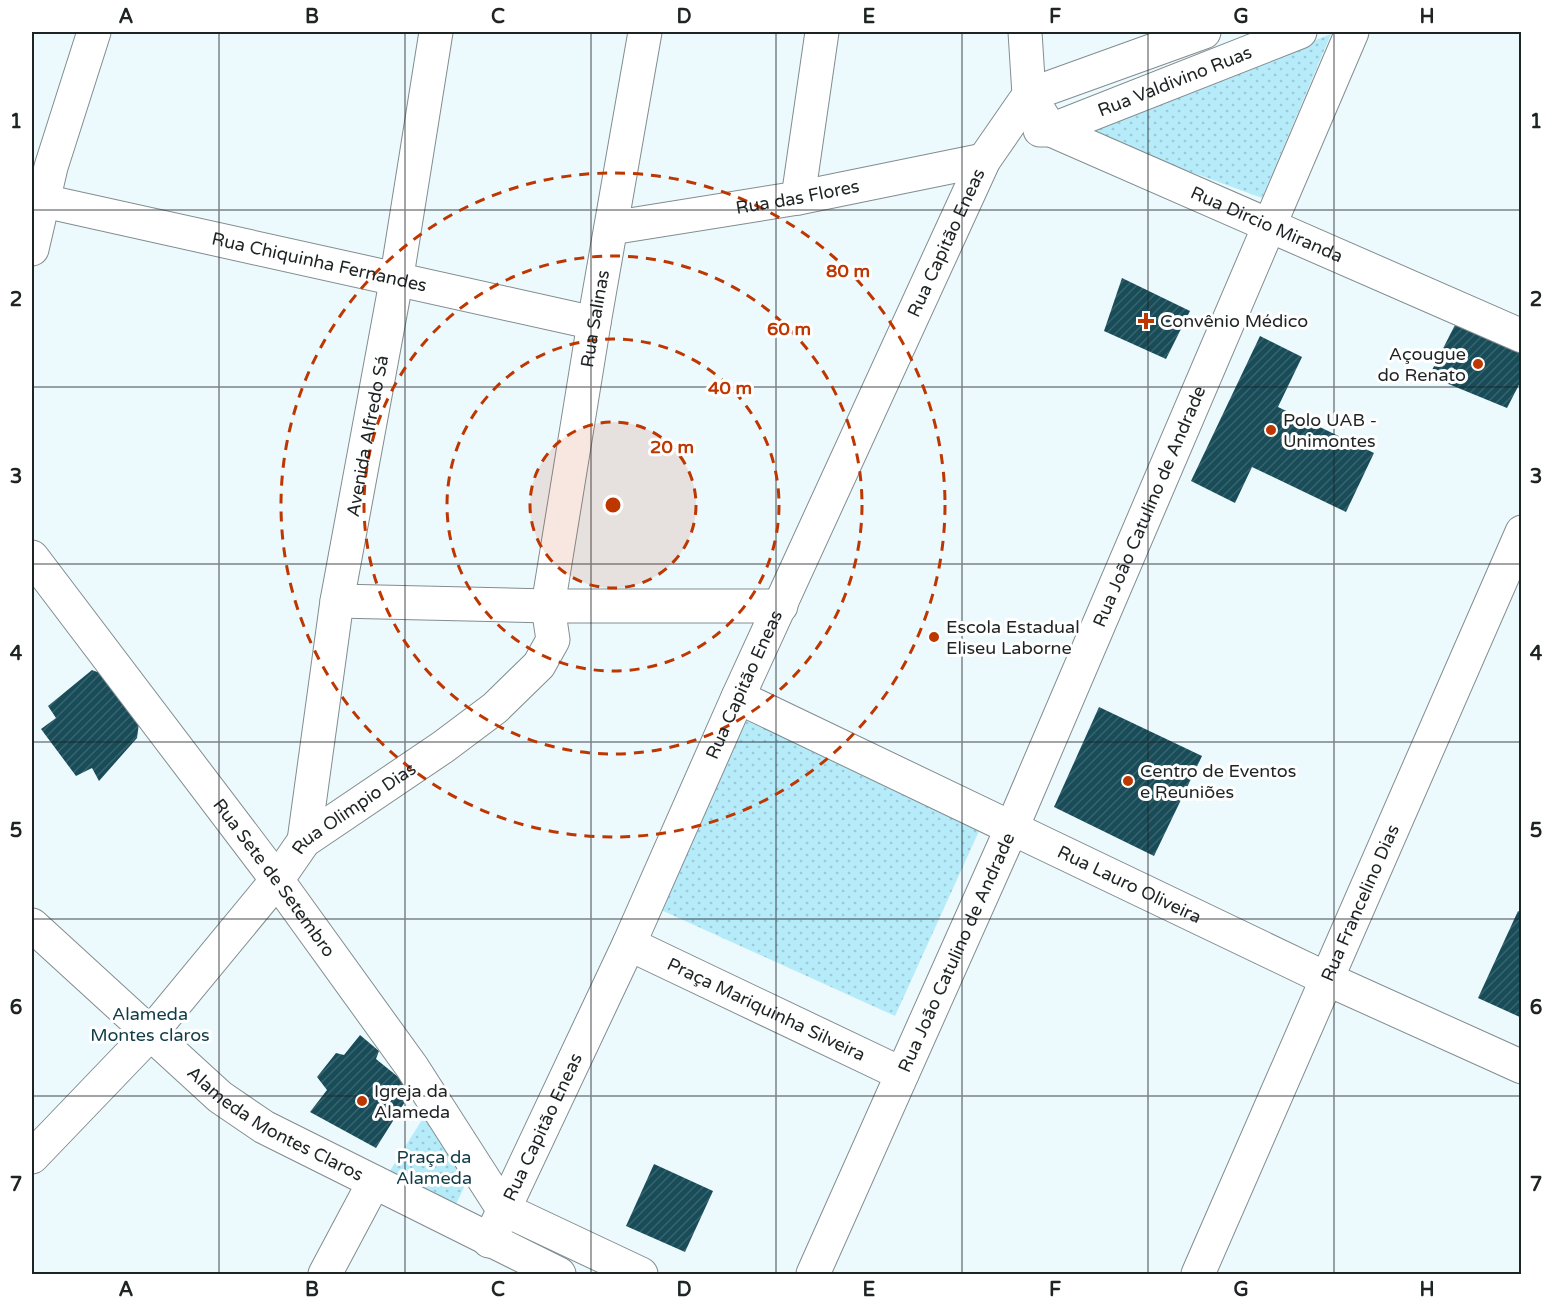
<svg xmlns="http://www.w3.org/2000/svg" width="1553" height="1306" font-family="'Varela Round',sans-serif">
<defs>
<pattern id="park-dots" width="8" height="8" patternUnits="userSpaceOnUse" patternTransform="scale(1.5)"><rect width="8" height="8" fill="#b6ebfa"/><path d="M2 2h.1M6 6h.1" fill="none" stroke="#9cc9d6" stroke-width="1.8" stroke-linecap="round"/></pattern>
<pattern id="building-hatch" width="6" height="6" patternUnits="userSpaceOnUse" patternTransform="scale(1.5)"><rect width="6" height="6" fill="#184c58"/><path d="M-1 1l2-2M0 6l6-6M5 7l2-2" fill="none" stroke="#39636c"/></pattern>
</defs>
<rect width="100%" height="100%" fill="#ecf9fd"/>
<g fill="url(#park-dots)">
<path d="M1331 34 1262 198 1082 132Z"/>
<path d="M749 714 984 820 895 1016 661 910Z"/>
<path d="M432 1104 473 1168 451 1215 386 1177Z"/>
</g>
<g fill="url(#building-hatch)">
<path d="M1122 278 1190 311 1166 359 1104 331Z"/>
<path d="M1456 323 1522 351V379L1507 408 1429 376Z"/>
<path d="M1260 336 1302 357 1278 407 1374 453 1346 512 1252 467 1235 503 1191 481Z"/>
<path d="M92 670 116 679 140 715 137 738 99 781 92 768 76 776 41 729 56 718 48 706Z"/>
<path d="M1099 707 1202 756 1154 856 1054 807Z"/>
<path d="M1518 911 1522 913V1018L1478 998Z"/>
<path d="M360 1035 379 1051 376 1059 413 1089 376 1148 310 1112 327 1090 317 1077 336 1053 344 1055Z"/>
<path d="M654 1164 713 1191 685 1252 626 1226Z"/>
</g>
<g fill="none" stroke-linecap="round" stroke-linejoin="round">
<g stroke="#828d90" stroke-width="35">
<g id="minor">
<path id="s1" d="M1025 32 1029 95 1051 130 1522 336"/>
<path d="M1029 95 1204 32"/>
<path id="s2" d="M1040 130H1051L1300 32"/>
<path d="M798 198 822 32"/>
<path id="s3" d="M44 201 594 323"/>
<path id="s4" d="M611 228 798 198 984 160"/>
<path d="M32 249 51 167 94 32"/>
<path id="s5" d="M32 557 277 880 412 1067 503 1209"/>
<path d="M337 601 548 606H781"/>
<path id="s6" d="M738 697 1327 979 1522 1067"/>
<path id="s7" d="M304 841 337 601 396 282 436 32"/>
<path id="s8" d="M32 925 220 1097 264 1127 559 1274"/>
<path id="s9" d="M629 944 902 1074"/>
<path id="s10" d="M32 1157 150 1034 277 880 304 841 443 747 495 708 539 665 553 640 548 606 594 323 645 32"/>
<path d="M503 1209 641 1274"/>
<path id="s11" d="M489 1241 629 944 738 697 984 160 1029 95"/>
<path d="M325 1274 374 1182"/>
<path id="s12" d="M813 1274 1011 830 1352 32"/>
<path id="s13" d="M1198 1274 1522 532"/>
</g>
</g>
<use href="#minor" stroke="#fff" stroke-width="33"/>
</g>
<path fill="none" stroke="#1e2324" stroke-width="1.5" stroke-opacity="0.55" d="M219 32V1274M405 32V1274M591 32V1274M776 32V1274M962 32V1274M1148 32V1274M1334 32V1274M32 210H1522M32 387H1522M32 564H1522M32 742H1522M32 919H1522M32 1096H1522"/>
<circle cx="613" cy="505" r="83" fill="#be3600" fill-opacity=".12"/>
<g fill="none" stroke="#be3600" stroke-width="3" stroke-dasharray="10 8">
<circle cx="613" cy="505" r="83"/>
<circle cx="613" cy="505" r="166"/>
<circle cx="613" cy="505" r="249"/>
<circle cx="613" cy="505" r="332"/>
</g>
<g fill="#be3600" stroke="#fff" stroke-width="2">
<path d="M1143 312h6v6h6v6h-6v6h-6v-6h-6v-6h6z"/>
<circle cx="1478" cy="364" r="6"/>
<circle cx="1271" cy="430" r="6"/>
<circle cx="934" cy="637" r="6"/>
<circle cx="1128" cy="781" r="6"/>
<circle cx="362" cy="1101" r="6"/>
</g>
<g text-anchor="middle" stroke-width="6" stroke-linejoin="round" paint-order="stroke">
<g font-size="18" fill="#1e2324" stroke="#fff">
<text dy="6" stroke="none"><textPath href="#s2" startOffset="144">Rua Valdivino Ruas</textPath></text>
<text dy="6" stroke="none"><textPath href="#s4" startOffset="189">Rua das Flores</textPath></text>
<text dy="6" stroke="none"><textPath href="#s1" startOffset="340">Rua Dircio Miranda</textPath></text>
<text dy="6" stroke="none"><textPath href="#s11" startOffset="1098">Rua Capitão Eneas</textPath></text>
<text dy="6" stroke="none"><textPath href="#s3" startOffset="282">Rua Chiquinha Fernandes</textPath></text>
<text dy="6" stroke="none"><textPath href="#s10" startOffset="1066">Rua Salinas</textPath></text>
<text dy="6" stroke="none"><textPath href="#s7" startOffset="410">Avenida Alfredo Sá</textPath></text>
<text dy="6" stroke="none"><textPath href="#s12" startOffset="838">Rua João Catulino de Andrade</textPath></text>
<text dy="6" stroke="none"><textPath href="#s11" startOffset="612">Rua Capitão Eneas</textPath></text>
<text dy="6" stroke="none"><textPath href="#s10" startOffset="477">Rua Olimpio Dias</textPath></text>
<text dy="6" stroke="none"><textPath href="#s5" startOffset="402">Rua Sete de Setembro</textPath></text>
<text dy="6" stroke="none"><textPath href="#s6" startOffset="434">Rua Lauro Oliveira</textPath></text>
<text dy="6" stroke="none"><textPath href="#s13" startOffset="405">Rua Francelino Dias</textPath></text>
<text dy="6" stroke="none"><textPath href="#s12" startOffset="352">Rua João Catulino de Andrade</textPath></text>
<text dy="6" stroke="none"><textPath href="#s9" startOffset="152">Praça Mariquinha Silveira</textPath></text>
<text dy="6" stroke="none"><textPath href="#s8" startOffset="316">Alameda Montes Claros</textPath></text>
<text dy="6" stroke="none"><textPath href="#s11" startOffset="126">Rua Capitão Eneas</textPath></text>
</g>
<g font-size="18" fill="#1e2324" stroke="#fff" text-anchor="start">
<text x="1160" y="327">Convênio Médico</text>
<text x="1466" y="360" text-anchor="end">Açougue<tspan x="1466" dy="21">do Renato</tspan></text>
<text x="1283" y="426">Polo UAB -<tspan x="1283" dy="21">Unimontes</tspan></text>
<text x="946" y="633">Escola Estadual<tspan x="946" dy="21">Eliseu Laborne</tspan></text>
<text x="1140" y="777">Centro de Eventos<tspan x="1140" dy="21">e Reuniões</tspan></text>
<text x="374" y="1097">Igreja da<tspan x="374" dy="21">Alameda</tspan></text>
</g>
<g font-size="18" fill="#103c47" stroke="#fff">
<text x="150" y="1020">Alameda<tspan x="150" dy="21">Montes claros</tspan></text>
<text x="434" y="1163">Praça da<tspan x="434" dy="21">Alameda</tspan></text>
</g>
</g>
<circle cx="613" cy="505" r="9" fill="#be3600" stroke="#fff" stroke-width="3"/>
<g font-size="18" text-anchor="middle" font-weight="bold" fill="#be3600" stroke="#fff" stroke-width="6" stroke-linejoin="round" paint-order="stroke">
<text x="848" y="277">80 m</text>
<text x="789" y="335">60 m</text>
<text x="730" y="394">40 m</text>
<text x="672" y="453">20 m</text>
</g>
<rect width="1553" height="1306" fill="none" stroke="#ffffff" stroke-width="66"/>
<rect x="33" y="33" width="1487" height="1240" fill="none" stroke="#1e2324" stroke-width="2"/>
<g font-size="20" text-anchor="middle" font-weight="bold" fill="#1e2324">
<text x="126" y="23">A</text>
<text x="312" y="23">B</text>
<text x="498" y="23">C</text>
<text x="684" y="23">D</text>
<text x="869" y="23">E</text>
<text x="1055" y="23">F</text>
<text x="1241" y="23">G</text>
<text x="1427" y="23">H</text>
<text x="16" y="128">1</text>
<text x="1536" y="128">1</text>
<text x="16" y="306">2</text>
<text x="1536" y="306">2</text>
<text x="16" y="483">3</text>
<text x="1536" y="483">3</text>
<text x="16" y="660">4</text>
<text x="1536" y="660">4</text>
<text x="16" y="837">5</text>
<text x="1536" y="837">5</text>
<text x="16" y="1014">6</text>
<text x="1536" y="1014">6</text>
<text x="16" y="1191">7</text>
<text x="1536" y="1191">7</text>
<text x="126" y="1296">A</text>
<text x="312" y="1296">B</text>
<text x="498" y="1296">C</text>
<text x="684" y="1296">D</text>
<text x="869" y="1296">E</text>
<text x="1055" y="1296">F</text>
<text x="1241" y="1296">G</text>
<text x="1427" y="1296">H</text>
</g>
</svg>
